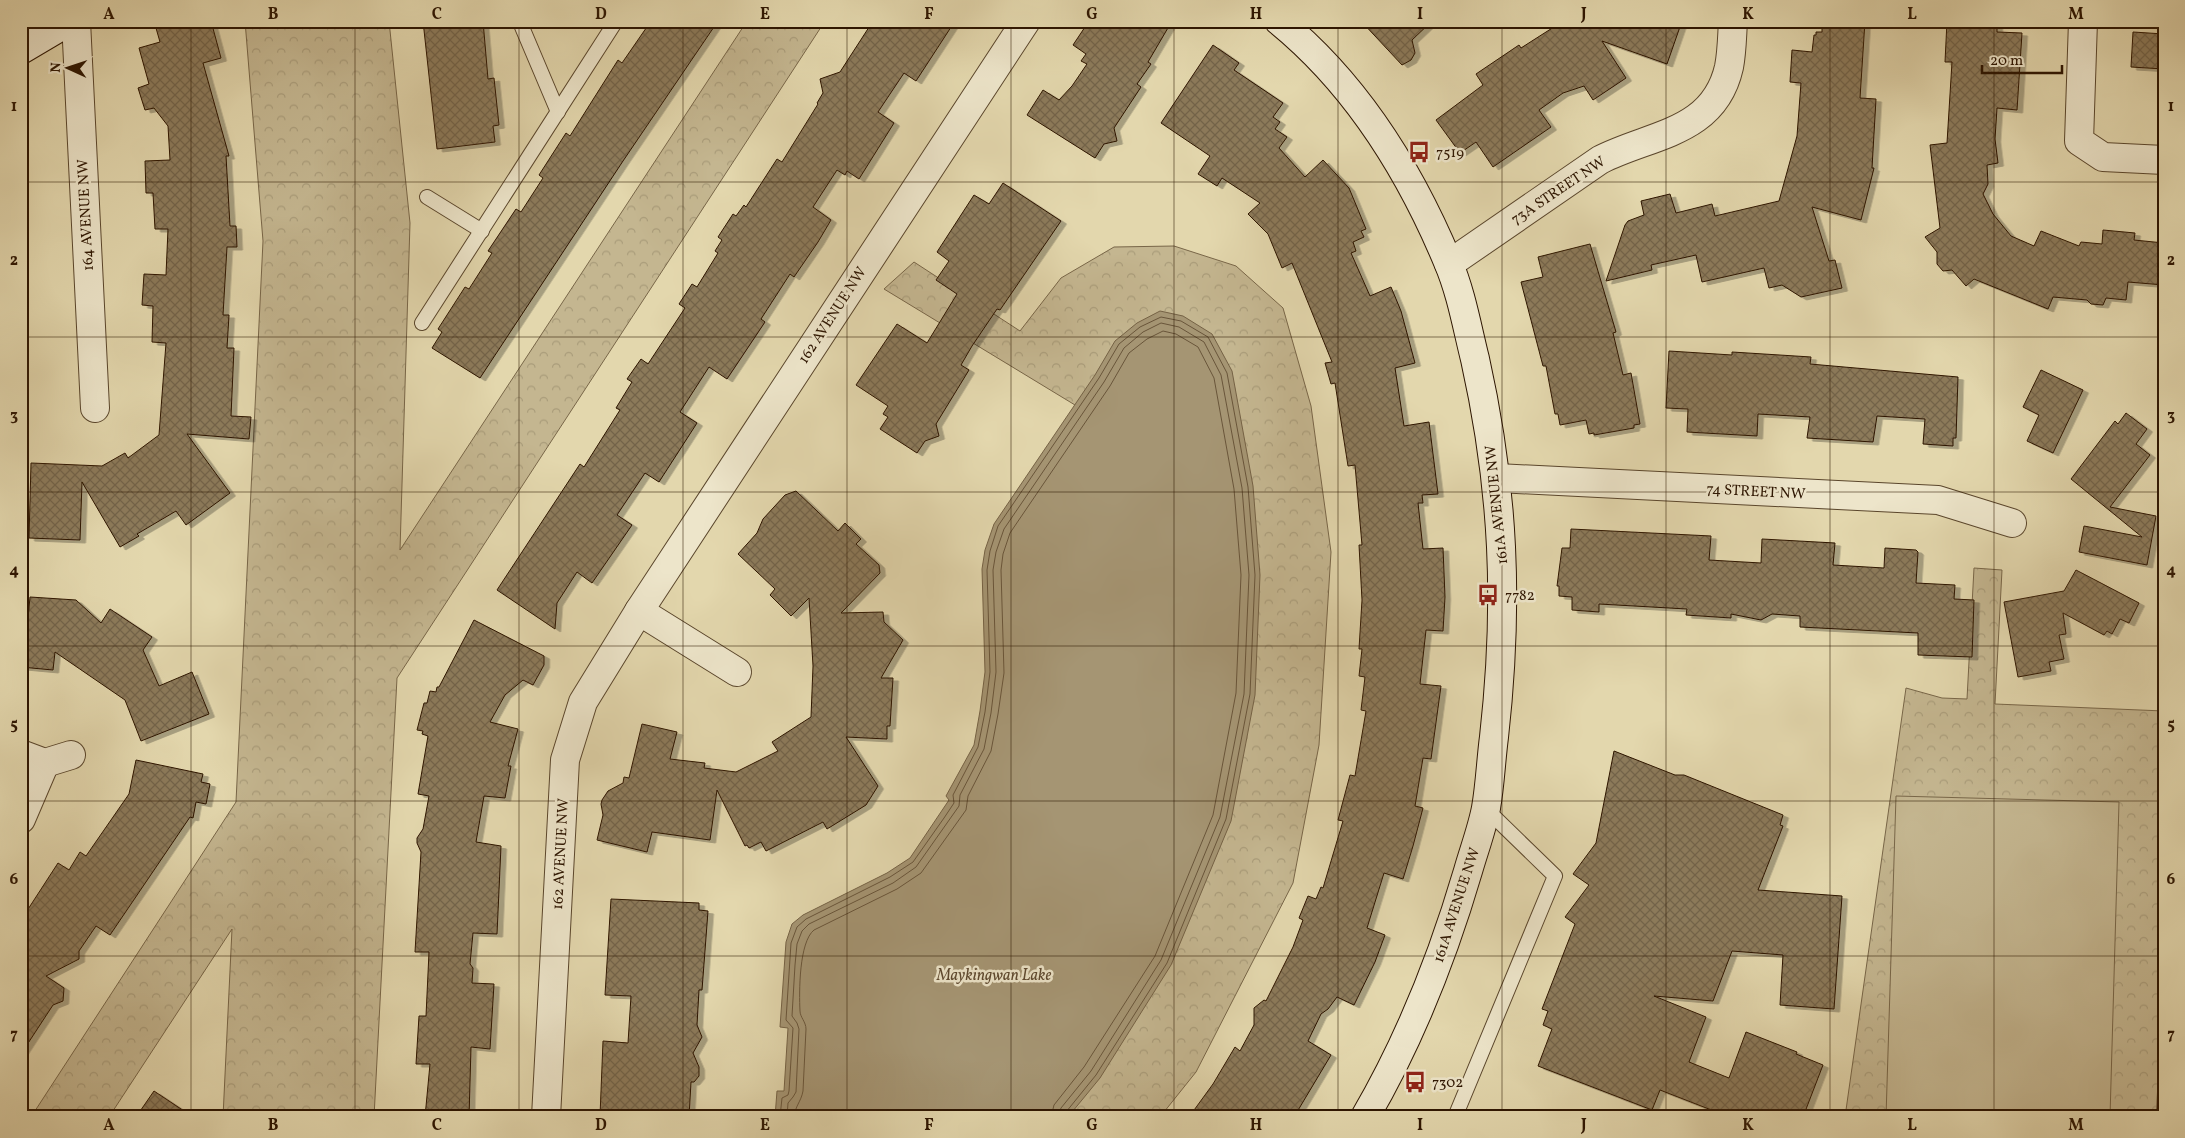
<svg xmlns="http://www.w3.org/2000/svg" width="2185" height="1138" font-family="Vollkorn,serif">
<defs>
<pattern id="forest-crowns" width="20" height="18" patternUnits="userSpaceOnUse" patternTransform="scale(1.25)"><rect width="20" height="18" fill="#c4b690"/><path d="M2 6a3 3 0 1 1 6 0M12 15a3 3 0 1 1 6 0" fill="none" stroke="#a99c7a"/></pattern>
<pattern id="building-cross-hatch" width="8" height="8" patternUnits="userSpaceOnUse" patternTransform="scale(1.25)"><rect width="8" height="8" fill="#8c7a5a"/><path d="M0 0l8 8M0 8l8-8" fill="none" stroke="#736348"/></pattern>
<filter id="shadow"><feDropShadow dx="5.5" dy="3" stdDeviation="0" flood-color="#0004"/></filter>
</defs>
<rect width="100%" height="100%" fill="#e3d7ad"/>
<filter id="stains"><feTurbulence type="fractalNoise" baseFrequency=".004" numOctaves="4"/><feColorMatrix values="0 0 0 0 .2 0 0 0 0 .09 0 0 0 0 .02 0 0 0 .5 -.17"/></filter>
<radialGradient id="worn" r=".72"><stop offset=".6" stop-color="#630" stop-opacity="0"/><stop offset="1" stop-color="#630" stop-opacity=".3"/></radialGradient>
<g fill="url(#forest-crowns)" stroke="#786648">
<path d="M245 21H389L410 223 400 550 747 21H825L397 678 374 1117H223L232 929 109 1117H31L236 802 263 241Z"/>
<path d="M1174 246 1236 266 1283 308 1311 406 1331 552 1319 745 1293 883 1196 1072 1160 1117H1048L1190 405H1075L884 289 914 262 1020 331 1061 278 1114 247Z"/>
<path d="M1974 568 2002 570 1995 704 2164 711V983L2156 1117H1845L1906 688 1942 698 1967 699Z"/>
</g>
<path fill="#c4b690" stroke="#786648" d="M1896 796 2119 802 2110 1117H1886Z"/>
<path fill="#a59573" stroke="#756245" d="M1160 311 1183 316 1212 334 1232 371 1253 486 1260 575 1255 695 1231 821 1171 965 1100 1078 1068 1117H775L777 1091H784L788 1028 780 1027 786 942 792 924 803 915 887 873 910 858 949 800 946 796 974 745 980 711 985 672 982 569 985 550 994 524 1095 375 1115 341 1137 323Z"/>
<g fill="none" stroke-linecap="round" stroke-linejoin="round">
<g stroke="#69553a" stroke-width="1">
<path d="M780 1117 782 1098 788 1095 789 1091 793 1028 786 1020 791 943 797 927 806 919 890 877 913 862 944 818 954 803 953 795 978 747 985 712 990 672 987 570 990 551 998 526 1099 378 1119 344 1140 327 1161 317 1181 321 1208 337 1227 373 1248 487 1255 575 1250 694 1226 819 1167 963 1096 1075 1066 1112 1065 1117"/>
<path d="M787 1117 788 1103 793 1097 796 1092 799 1029 797 1023 792 1016 795 965 797 944 802 931 809 924 893 883 916 867 959 806 960 795 984 749 991 713 996 672 993 570 996 552 1004 529 1104 382 1124 348 1143 332 1161 323 1179 327 1204 342 1221 375 1242 488 1249 575 1244 694 1220 817 1161 960 1091 1071 1061 1108 1058 1117"/>
<path d="M794 1117C795 1106 801 1102 803 1091L806 1029C806 1022 800 1017 800 1011 799 992 799 942 814 930L897 889 921 873 966 810 968 796 991 751 998 714 1004 673 1001 570 1003 554 1010 533 1110 386 1129 353 1147 339 1163 331 1176 334 1198 347 1214 378 1234 489 1241 575 1236 693 1213 815 1155 956 1084 1067 1054 1105 1051 1117"/>
</g>
</g>
<g fill="url(#building-cross-hatch)" stroke="#2d1501" filter="url(#shadow)">
<path d="M154 21H211L221 58 203 63 229 156H226L230 226H236L237 247H227L223 315H229L227 348H234L231 416 251 417 249 439 187 434 230 493 186 525 176 511 137 534 139 536 120 547 82 482 80 540 29 538 31 463 102 466 125 453 128 458 159 435 166 343 152 342 153 306 142 305 144 274 166 275 168 229H155L153 193H146L145 161 170 160 168 126 154 108 145 110 138 88 149 84 139 48 160 42Z"/>
<path d="M423 21H483L488 79 494 78 499 125 493 126 495 142 437 149Z"/>
<path d="M651 21H718L623 161 480 378 432 348 442 332 438 329 465 287 469 289 492 253 488 251 516 209 521 212 543 178 539 175 566 133 570 136 618 60 622 63Z"/>
<path d="M873 21H955L916 81 904 73 878 112 894 123 859 179 847 171 845 175 837 170 813 207 831 220 818 242 794 277 790 274 761 319 765 322 727 379 709 367 680 412 697 423 659 482 645 473 617 515 632 525 592 583 577 572 557 603 555 629 497 590 580 464 584 467 620 410 616 408 632 382 627 379 641 359 648 364 685 308 679 304 692 284 697 287 718 253 715 251 722 240 718 237 733 214 736 216 744 205 746 207 777 159 782 162 818 104 817 103 823 93 820 79 840 72Z"/>
<path d="M1089 21H1172L1148 62 1151 64 1137 84 1141 87 1114 128 1117 141 1104 144 1095 158 1027 115 1043 90 1059 100 1072 86 1087 64 1081 61 1086 54 1073 45Z"/>
<path d="M1361 21H1432L1412 40 1415 53 1411 60 1402 65Z"/>
<path d="M1556 21H1682L1667 64 1602 41 1626 78 1593 100 1584 86 1563 93 1539 110 1551 127 1493 167 1476 142 1460 153 1436 120 1483 85 1476 74 1519 45 1521 48 1557 25Z"/>
<path d="M1822 21H1865L1860 98 1876 99 1872 168H1874L1861 220 1812 207 1829 261 1835 260 1842 288 1801 297 1782 285 1769 288 1764 268 1702 282 1696 255 1651 265 1652 270 1606 281 1625 225 1628 221 1644 215 1641 201 1670 194 1676 213 1712 204 1715 216 1779 201 1797 136 1801 83 1790 82 1792 50 1812 52 1814 35H1816V32H1822Z"/>
<path d="M1947 21H1997V32L2022 33 2017 110 1997 108 1995 139 1998 163 1987 165 1988 184 1983 194 1993 214 2011 236 2034 246 2041 231 2079 246 2081 242 2102 244 2103 230 2135 233 2134 240 2164 243V285L2128 282 2126 300 2106 298 2103 305 2091 304 2087 300 2053 297 2048 309 1974 279 1966 286 1952 270 1943 271 1937 264V252L1925 237 1940 228 1930 145 1947 143 1952 62H1945Z"/>
<path d="M2133 32 2164 34V69L2131 67Z"/>
<path d="M1213 45 1239 63 1234 70 1283 103 1273 117 1280 122 1275 129 1287 137 1279 148 1305 177 1323 160 1349 188 1366 229 1361 231 1364 237 1353 242 1356 251 1351 253 1370 296 1391 287 1401 311 1415 363 1395 368 1404 426 1429 422 1438 494 1422 495 1423 503H1418L1423 549 1443 548 1445 597 1443 631 1426 630 1420 684 1441 686 1431 759 1423 758 1415 806 1423 808 1413 846 1403 879 1384 873 1367 928 1385 935 1375 962 1354 1005 1337 997 1328 1009 1321 1014 1308 1041 1331 1055 1294 1117H1189L1213 1084 1235 1047 1240 1051 1254 1025V1008L1264 1000 1266 1001 1293 947 1303 920 1299 918 1308 896 1316 899 1321 887 1323 888 1343 821 1338 820 1350 775 1355 776 1366 711 1361 710 1365 677 1359 676 1362 649H1359L1362 600 1359 545H1362L1355 465 1348 466 1335 383 1331 384 1325 363 1332 362 1292 263 1282 268 1268 234 1248 214 1260 203 1222 178 1217 186 1198 174 1210 156 1161 123Z"/>
<path d="M1003 183 1061 221 1000 310 997 309 972 346 961 365 969 370 936 424 939 436 925 441 917 453 880 429 888 417 883 414 888 406 856 385 897 324 927 343 957 294 936 280 949 261 937 252 974 195 989 204Z"/>
<path d="M1590 244 1616 332 1613 333 1623 375 1631 373 1640 424 1634 425V428L1594 435V433L1589 434 1586 420 1560 425 1558 414H1555L1546 366H1543L1521 282 1543 277 1538 257Z"/>
<path d="M1669 351 1732 355V352L1811 357 1810 364 1958 377 1956 438H1953V446L1923 444 1925 419 1877 416 1873 442 1807 438 1810 417 1758 414 1757 436 1687 432 1688 409 1666 408Z"/>
<path d="M2041 370 2083 390 2053 453 2027 441 2039 415 2023 407Z"/>
<path d="M2126 413 2147 429 2136 444 2150 455 2110 507 2156 516 2147 565 2079 552 2084 526 2142 537 2071 479 2115 421 2118 424Z"/>
<path d="M796 491 838 531 845 523 861 539 856 544 879 565 880 573 841 613 883 612 884 622 903 640 881 678H893L890 726H887V739L846 737 878 786 866 805 827 829 823 822 766 851 761 842 749 848 747 845 745 846 717 790 710 840 652 832 647 852 597 840 603 815 601 804 602 800 608 791 623 783 624 777 629 778 642 724 677 732 670 759 705 763 704 768 736 772 778 751 772 742 811 717 813 666 809 598 791 616 770 595 775 589 738 554 757 533 763 519 785 495Z"/>
<path d="M1571 529 1711 536 1709 560 1761 563 1762 539 1835 543 1833 565 1884 568 1885 548 1916 550 1918 552 1916 583 1955 585 1954 599 1974 600 1972 657 1918 655V633L1800 627V616L1772 614 1761 620 1731 614V618L1686 615 1687 609 1599 604V612L1572 610V597L1559 596V586H1557L1562 548H1570Z"/>
<path d="M2076 570 2139 603 2129 623 2120 619 2112 634 2107 631 2104 635 2063 613 2066 634 2059 635 2064 659 2049 662 2051 671 2018 677 2004 602 2064 591Z"/>
<path d="M30 597 76 600 101 623 110 609 152 637 143 650 159 686 192 672 209 714 141 741 125 700 55 652 53 670 21 667V639L26 640Z"/>
<path d="M474 620 544 656V665L533 685 523 680 505 695 490 722 518 729 508 766H511L505 798 484 796 476 842 501 846 497 934 473 933 470 964 473 968 472 983 494 984 490 1049 471 1047 469 1117H425L430 1064H416L419 1016H426L429 952H415L421 852 417 843V838L423 829 429 796 418 794 428 736 422 734 423 731 417 730 424 703H427L430 691 436 692 437 687H439Z"/>
<path d="M1614 751 1675 775H1684L1783 815 1780 825 1783 826 1758 890 1842 896 1834 1009 1780 1005 1783 955 1732 951 1713 1001 1654 996 1706 1017 1689 1062 1729 1078 1746 1032 1797 1052 1796 1054 1823 1065 1803 1117H1711L1714 1111 1660 1090 1652 1110 1538 1066 1552 1029 1543 1025 1548 1011 1542 1009 1575 924 1565 917 1589 885 1573 874 1596 843Z"/>
<path d="M136 760 203 774 201 782 210 784 206 804 196 802 193 818 190 817 110 935 96 926 79 951V959L46 976 64 988 63 1001 53 1005 21 1054V920L58 863 69 870 80 852 86 856 129 794Z"/>
<path d="M611 899 699 903V910L708 911 702 990H699L697 1025 702 1037 693 1053 699 1067V1076L694 1082H691L689 1117 600 1116 603 1041 628 1043 631 996 605 995Z"/>
<path d="M154 1091 193 1117H136Z"/>
</g>
<g fill="none" stroke-linecap="round" stroke-linejoin="round">
<g stroke="#5a462c" stroke-width="16">
<g id="lane">
<path d="M522 21V27L558 112"/>
<path d="M427 197 482 231"/>
<path d="M422 323 616 21"/>
<path d="M1455 1117 1555 876 1486 809"/>
</g>
</g>
<g stroke="#5a462c" stroke-width="30">
<g id="street">
<path d="M76 21 95 408"/>
<path d="M2083 21 2079 141 2103 157 2164 160"/>
<path d="M1449 264 1600 160C1650 134 1714 134 1729 67 1732 52 1732 36 1733 21"/>
<path d="M1497 478 1938 500 2012 523"/>
<path d="M639 611 737 672"/>
<path d="M21 754 45 763 71 755"/>
<path d="M21 819 45 763"/>
<path d="M546 1117 565 760 583 702 639 611 1026 21"/>
</g>
</g>
<g stroke="#2d1501" stroke-width="30">
<g id="secondary">
<path d="M1279 21C1356 84 1410 171 1448 262 1461 292 1467 327 1475 359 1504 489 1509 604 1494 737 1491 760 1490 785 1486 808 1482 829 1474 850 1468 871 1443 956 1410 1040 1365 1117"/>
<path d="M21 50 70 21"/>
</g>
</g>
<use href="#lane" stroke="#ede5ca" stroke-width="14"/>
<use href="#street" stroke="#ede5ca" stroke-width="28"/>
<use href="#secondary" stroke="#ede5ca" stroke-width="28"/>
</g>
<path fill="none" stroke="#2d1501" stroke-width="1" stroke-opacity="0.55" d="M191 21V1117M355 21V1117M519 21V1117M683 21V1117M847 21V1117M1011 21V1117M1174 21V1117M1338 21V1117M1502 21V1117M1666 21V1117M1830 21V1117M1994 21V1117M21 182H2164M21 337H2164M21 492H2164M21 646H2164M21 801H2164M21 956H2164"/>
<defs>
<g id="bus-bare" transform="scale(1.725)"><path d="M-5-6H5V4H4V6H2V4H-2V6H-4V4H-5ZM-3.5-4V0h7V-4ZM-3.5 1.2v1.5H-2V1.2ZM2 1.2v1.5H3.5V1.2Z" fill="#8f2418" stroke="#ede5ca" stroke-width="2.5" paint-order="stroke"/></g>
</defs>
<g fill-rule="evenodd">
<use href="#bus-bare" x="1419" y="152"/>
<use href="#bus-bare" x="1488" y="595"/>
<use href="#bus-bare" x="1415" y="1082"/>
</g>
<g text-anchor="middle" stroke-width="5" stroke-linejoin="round" paint-order="stroke">
<g font-size="15" fill="#2d1501" stroke="#ede5ca" text-anchor="start">
<text x="1436" y="157">7519</text>
<text x="1505" y="600">7782</text>
<text x="1432" y="1087">7302</text>
</g>
<g font-size="15" fill="#2d1501" stroke="#ede5ca">
<text transform="translate(1558 190) rotate(-34)" y="5">73A STREET NW</text>
<text transform="translate(85 215) rotate(-93)" y="5">164 AVENUE NW</text>
<text transform="translate(832 315) rotate(-57)" y="5">162 AVENUE NW</text>
<text transform="translate(1756 491) rotate(3)" y="5">74 STREET NW</text>
<text transform="translate(1496 505) rotate(-96)" y="5">161A AVENUE NW</text>
<text transform="translate(560 854) rotate(-87)" y="5">162 AVENUE NW</text>
<text transform="translate(1456 905) rotate(-72)" y="5">161A AVENUE NW</text>
</g>
<g font-size="16" font-style="italic" fill="#5d482f" stroke="#ede5ca">
<text x="994" y="980">Maykingwan Lake</text>
</g>
</g>
<rect width="2185" height="1138" fill="none" stroke="#e3d7ad" stroke-width="55"/>
<g transform="translate(68 68) rotate(273)" stroke="#ede5ca" stroke-width="4" paint-order="stroke">
<path d="M0-4L9 19L0 12L-9 19Z" fill="#2d1501"/>
<text y="-8" font-size="14" font-weight="bold" text-anchor="middle" fill="#2d1501">N</text>
</g>
<path d="M1982 65v8h80v-8" fill="none" stroke="#2d1501" stroke-width="2.5"/>
<text x="1990" y="65" font-size="15" fill="#2d1501" stroke="#ede5ca" stroke-width="4" paint-order="stroke">20 m</text>
<rect x="28" y="28" width="2130" height="1082" fill="none" stroke="#2d1501" stroke-width="2"/>
<g font-size="16" text-anchor="middle" font-weight="bold" fill="#2d1501">
<text x="109" y="19">A</text>
<text x="273" y="19">B</text>
<text x="437" y="19">C</text>
<text x="601" y="19">D</text>
<text x="765" y="19">E</text>
<text x="929" y="19">F</text>
<text x="1092" y="19">G</text>
<text x="1256" y="19">H</text>
<text x="1420" y="19">I</text>
<text x="1584" y="19">J</text>
<text x="1748" y="19">K</text>
<text x="1912" y="19">L</text>
<text x="2076" y="19">M</text>
<text x="14" y="111">1</text>
<text x="2171" y="111">1</text>
<text x="14" y="265">2</text>
<text x="2171" y="265">2</text>
<text x="14" y="420">3</text>
<text x="2171" y="420">3</text>
<text x="14" y="575">4</text>
<text x="2171" y="575">4</text>
<text x="14" y="729">5</text>
<text x="2171" y="729">5</text>
<text x="14" y="884">6</text>
<text x="2171" y="884">6</text>
<text x="14" y="1039">7</text>
<text x="2171" y="1039">7</text>
<text x="109" y="1130">A</text>
<text x="273" y="1130">B</text>
<text x="437" y="1130">C</text>
<text x="601" y="1130">D</text>
<text x="765" y="1130">E</text>
<text x="929" y="1130">F</text>
<text x="1092" y="1130">G</text>
<text x="1256" y="1130">H</text>
<text x="1420" y="1130">I</text>
<text x="1584" y="1130">J</text>
<text x="1748" y="1130">K</text>
<text x="1912" y="1130">L</text>
<text x="2076" y="1130">M</text>
</g>
<rect width="100%" height="100%" filter="url(#stains)"/>
<rect width="100%" height="100%" fill="url(#worn)"/>
</svg>
